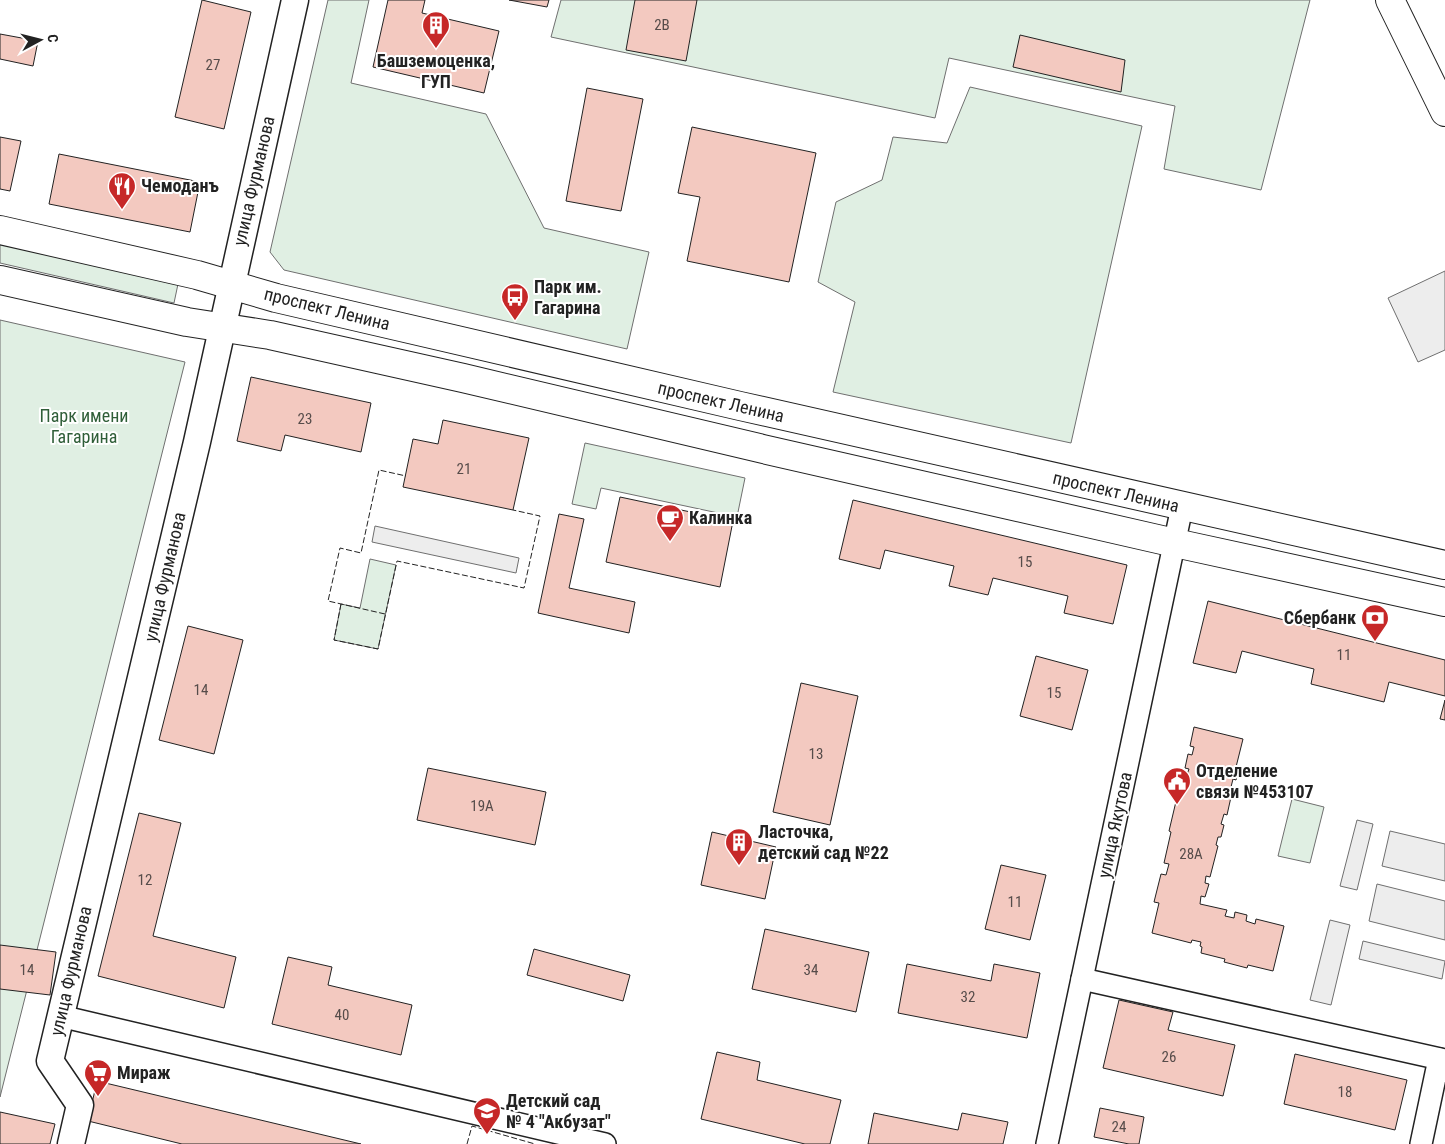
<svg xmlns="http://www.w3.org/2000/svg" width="1445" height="1144" font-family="'Roboto Condensed',sans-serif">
<rect width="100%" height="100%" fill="#fff"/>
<g fill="#e0efe3" stroke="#6f6f6f">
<path d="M328 0H369L351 83 486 114 544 228 649 252 627 349 284 270 270 252Z"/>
<path d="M561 0H1310L1261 190 1164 169 1175 106 949 58 935 118 551 37Z"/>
<path d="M970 87 1142 126 1071 443 833 392 855 302 818 282 836 202 882 180 893 137 947 143Z"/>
<path d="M0 242 178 284 174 303 0 263Z"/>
<path d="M0 320 185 362 0 1097Z"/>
<path d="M585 443 745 478 737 517 601 488 596 509 572 504Z"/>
<path d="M370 559 396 565 378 649 334 640 341 604 360 608Z"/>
<path d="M1292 799 1324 807 1310 863 1278 856Z"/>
</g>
<g fill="#ededed" stroke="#6f6f6f">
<path d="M1445 271V350L1418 362 1388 298Z"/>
<path d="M375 526 519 558 516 573 372 542Z"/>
<path d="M1357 820 1373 824 1357 890 1340 886Z"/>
<path d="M1390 831 1445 844V881L1382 866Z"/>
<path d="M1377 884 1445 901V940L1369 921Z"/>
<path d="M1330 920 1350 925 1331 1005 1310 1000Z"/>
<path d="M1363 941 1445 961 1442 979 1359 959Z"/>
</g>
<g fill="#f3c9c0" stroke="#222">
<path d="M202 0 251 12 224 129 175 117Z"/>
<path d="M388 0H425L422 13 499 31 484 93 373 67Z"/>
<path d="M509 0H549L547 7Z"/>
<path d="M635 0H697L686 61 626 50Z"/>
<path d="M0 34 38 41 33 66 0 59Z"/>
<path d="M1020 35 1125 60 1121 92 1013 67Z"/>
<path d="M587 88 643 99 621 211 566 201Z"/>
<path d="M692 127 816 153 789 282 687 261 700 197 678 193Z"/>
<path d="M0 137 21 141 10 191 0 189Z"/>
<path d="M59 154 200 182 190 232 49 204Z"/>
<path d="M251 377 371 403 361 452 285 435 281 451 237 441Z"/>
<path d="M443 420 529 438 513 510 403 487 413 439 438 444Z"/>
<path d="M620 497 733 521 720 587 606 562Z"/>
<path d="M853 500 1127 565 1113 624 1064 613 1068 596 993 578 988 595 949 586 954 566 885 550 880 569 839 559Z"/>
<path d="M559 514 584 519 569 588 635 602 629 633 538 613Z"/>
<path d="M1208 601 1445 660V696L1389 682 1384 702 1311 684 1314 669 1242 651 1236 673 1193 663Z"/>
<path d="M188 626 243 640 214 754 159 740Z"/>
<path d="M1036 656 1088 670 1072 730 1020 716Z"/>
<path d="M801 683 858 696 830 825 773 812Z"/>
<path d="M1445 700V720L1440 719Z"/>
<path d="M1194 727 1243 739 1236 767 1239 768 1236 780 1233 779 1231 787 1233 788 1227 815 1224 814 1221 824 1224 825 1221 837H1218L1216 845 1218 846 1210 877 1206 876 1205 883 1209 884 1205 897 1201 896 1200 904 1227 910 1225 916 1234 918 1235 912 1247 915 1246 921 1255 924 1256 919 1284 926 1273 971 1248 965 1247 968 1224 962 1225 959 1201 953 1202 947 1200 946 1201 942 1192 940 1191 943 1152 933 1159 903 1154 902 1161 874 1166 875 1169 864 1164 863 1171 832 1169 831 1182 776 1186 777 1189 769 1185 768 1188 754 1192 755 1194 747 1190 746Z"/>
<path d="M428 768 546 792 535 845 417 820Z"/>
<path d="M139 813 181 823 153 936 236 957 224 1008 98 976Z"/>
<path d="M712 832 776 847 765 899 701 885Z"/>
<path d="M1001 865 1046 875 1030 940 985 929Z"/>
<path d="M765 929 869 952 856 1012 752 989Z"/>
<path d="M0 945 56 952 50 995 0 989Z"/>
<path d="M534 949 630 975 623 1001 527 975Z"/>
<path d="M288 957 332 967 328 985 412 1005 401 1055 272 1024Z"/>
<path d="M907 964 991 981 994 964 1040 973 1027 1038 898 1013Z"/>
<path d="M1119 1000 1173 1012 1168 1030 1235 1045 1223 1096 1103 1068Z"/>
<path d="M717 1052 760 1062 757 1080 841 1100 830 1144H805L701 1119Z"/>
<path d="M1295 1054 1407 1080 1395 1130 1284 1104Z"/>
<path d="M97 1081 361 1144H182L88 1121Z"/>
<path d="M1100 1108 1144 1117 1139 1144H1129L1094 1137Z"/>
<path d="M0 1112 55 1124 50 1144H0Z"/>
<path d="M874 1113 958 1130 962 1113 1008 1122 1003 1144H868Z"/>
</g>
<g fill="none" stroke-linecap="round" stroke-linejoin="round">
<g stroke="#222" stroke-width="24">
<g id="minor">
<path d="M1082 979 1445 1060"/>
<path d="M60 1016 605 1144"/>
<path d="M1047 1144 1182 507"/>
<path d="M1421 1144 1439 1059"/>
</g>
</g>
<g stroke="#222" stroke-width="29">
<path id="tertiary" d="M71 1144 80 1105 50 1061 197 442 295 0"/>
</g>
<g stroke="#222" stroke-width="30">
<path id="secondary" d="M1390 0 1445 112"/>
</g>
<g stroke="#222" stroke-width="30">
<g id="primary">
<path d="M0 230 197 275 276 298 740 406 1445 565"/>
<path d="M0 280 187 322 270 335 463 378 763 449 1175 543 1445 602"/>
</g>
</g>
<use href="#minor" stroke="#fff" stroke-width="21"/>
<use href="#tertiary" stroke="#fff" stroke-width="26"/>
<use href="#secondary" stroke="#fff" stroke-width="28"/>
<use href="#primary" stroke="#fff" stroke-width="28"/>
<g stroke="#222" stroke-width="1" stroke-dasharray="6 2.5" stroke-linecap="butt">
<path d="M341 604 334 640 378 649 397 561 524 588 540 516 513 510"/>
<path d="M385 614 328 601 340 548 361 553 379 470 406 476"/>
<path d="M467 1144 472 1126 535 1144"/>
</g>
</g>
<defs>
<g id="building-pin" transform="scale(1.4375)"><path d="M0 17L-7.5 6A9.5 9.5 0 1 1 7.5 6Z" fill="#c62828" stroke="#fff"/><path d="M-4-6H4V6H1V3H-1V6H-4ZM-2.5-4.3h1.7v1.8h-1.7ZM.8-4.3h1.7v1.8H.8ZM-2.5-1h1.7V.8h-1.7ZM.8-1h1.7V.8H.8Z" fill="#fff"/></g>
<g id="restaurant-pin" transform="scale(1.4375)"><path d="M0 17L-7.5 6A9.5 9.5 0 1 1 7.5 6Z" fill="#c62828" stroke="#fff"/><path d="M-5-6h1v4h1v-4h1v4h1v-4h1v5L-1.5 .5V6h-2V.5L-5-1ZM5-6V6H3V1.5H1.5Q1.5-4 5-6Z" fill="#fff"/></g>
<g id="bus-pin" transform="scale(1.4375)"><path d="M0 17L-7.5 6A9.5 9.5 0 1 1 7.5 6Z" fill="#c62828" stroke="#fff"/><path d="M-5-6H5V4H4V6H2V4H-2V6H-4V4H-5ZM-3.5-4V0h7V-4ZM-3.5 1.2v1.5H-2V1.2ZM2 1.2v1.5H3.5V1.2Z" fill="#fff"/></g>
<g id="cafe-pin" transform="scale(1.4375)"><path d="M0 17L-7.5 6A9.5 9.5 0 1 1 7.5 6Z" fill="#c62828" stroke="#fff"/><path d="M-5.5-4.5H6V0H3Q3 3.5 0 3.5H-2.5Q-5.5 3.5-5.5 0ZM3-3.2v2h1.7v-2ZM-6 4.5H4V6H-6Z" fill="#fff"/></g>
<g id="bank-pin" transform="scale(1.4375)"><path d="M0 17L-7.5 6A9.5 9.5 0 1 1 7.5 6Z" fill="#c62828" stroke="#fff"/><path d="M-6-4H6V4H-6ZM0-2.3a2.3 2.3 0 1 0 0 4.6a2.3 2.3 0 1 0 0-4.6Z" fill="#fff"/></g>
<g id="civic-pin" transform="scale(1.4375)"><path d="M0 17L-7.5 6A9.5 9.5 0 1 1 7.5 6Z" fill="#c62828" stroke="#fff"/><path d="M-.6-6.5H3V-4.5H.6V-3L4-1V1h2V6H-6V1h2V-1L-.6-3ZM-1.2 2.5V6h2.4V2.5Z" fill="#fff"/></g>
<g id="supermarket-pin" transform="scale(1.4375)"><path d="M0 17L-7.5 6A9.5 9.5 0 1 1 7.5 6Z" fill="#c62828" stroke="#fff"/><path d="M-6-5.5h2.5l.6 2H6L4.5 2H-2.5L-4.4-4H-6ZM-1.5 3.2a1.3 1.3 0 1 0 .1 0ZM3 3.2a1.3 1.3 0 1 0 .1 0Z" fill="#fff"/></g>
<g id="school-pin" transform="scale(1.4375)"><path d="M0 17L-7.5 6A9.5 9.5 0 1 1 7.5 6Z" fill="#c62828" stroke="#fff"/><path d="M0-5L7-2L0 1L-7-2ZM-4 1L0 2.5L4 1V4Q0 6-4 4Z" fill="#fff"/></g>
</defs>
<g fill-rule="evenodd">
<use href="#building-pin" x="436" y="25"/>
<use href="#restaurant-pin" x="122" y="186"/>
<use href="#bus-pin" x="515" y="297"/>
<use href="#cafe-pin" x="670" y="518"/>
<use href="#bank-pin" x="1375" y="618"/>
<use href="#civic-pin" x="1177" y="781"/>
<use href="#building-pin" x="739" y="842"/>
<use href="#supermarket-pin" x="98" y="1073"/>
<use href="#school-pin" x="487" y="1111"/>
</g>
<g text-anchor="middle" stroke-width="4" stroke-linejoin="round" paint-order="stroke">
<g font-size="15" fill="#564c4a">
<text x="662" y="30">2В</text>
<text x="213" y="70">27</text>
<text x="305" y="424">23</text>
<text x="464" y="474">21</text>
<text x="1025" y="567">15</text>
<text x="1344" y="660">11</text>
<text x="201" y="695">14</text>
<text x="1054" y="698">15</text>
<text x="816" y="759">13</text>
<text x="482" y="811">19А</text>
<text x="1191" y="859">28А</text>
<text x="145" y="885">12</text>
<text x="1015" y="907">11</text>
<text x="27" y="975">14</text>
<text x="811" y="975">34</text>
<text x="968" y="1002">32</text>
<text x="342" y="1020">40</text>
<text x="1169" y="1062">26</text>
<text x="1345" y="1097">18</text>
<text x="1119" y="1132">24</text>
</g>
<g font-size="18" font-weight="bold" fill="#222" stroke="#fff" text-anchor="start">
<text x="436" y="67" text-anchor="middle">Башземоценка,<tspan x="436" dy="21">ГУП</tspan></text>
<text x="141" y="192">Чемоданъ</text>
<text x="534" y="293">Парк им.<tspan x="534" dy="21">Гагарина</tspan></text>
<text x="689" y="524">Калинка</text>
<text x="1356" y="624" text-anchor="end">Сбербанк</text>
<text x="1196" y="777">Отделение<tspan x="1196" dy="21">связи №453107</tspan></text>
<text x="758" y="838">Ласточка,<tspan x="758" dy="21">детский сад №22</tspan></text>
<text x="117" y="1079">Мираж</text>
<text x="506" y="1107">Детский сад<tspan x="506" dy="21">№ 4 "Акбузат"</tspan></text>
</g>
<g font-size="18" fill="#222" stroke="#fff">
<text transform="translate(254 181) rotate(-77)" y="6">улица Фурманова</text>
<text transform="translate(327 309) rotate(14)" y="6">проспект Ленина</text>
<text transform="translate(721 402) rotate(13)" y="6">проспект Ленина</text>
<text transform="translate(1116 492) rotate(13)" y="6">проспект Ленина</text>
<text transform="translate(165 577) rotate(-77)" y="6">улица Фурманова</text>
<text transform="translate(1115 825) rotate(-78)" y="6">улица Якутова</text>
<text transform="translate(71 971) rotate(-77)" y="6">улица Фурманова</text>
</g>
<g font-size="18" fill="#2f5e38" stroke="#fff">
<text x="84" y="422">Парк имени<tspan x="84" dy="21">Гагарина</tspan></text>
</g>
</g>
<g transform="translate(40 40) rotate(83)" stroke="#ffffff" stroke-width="4" paint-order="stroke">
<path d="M0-4L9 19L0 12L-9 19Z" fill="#222222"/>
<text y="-8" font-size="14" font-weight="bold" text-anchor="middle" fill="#222222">С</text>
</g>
</svg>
